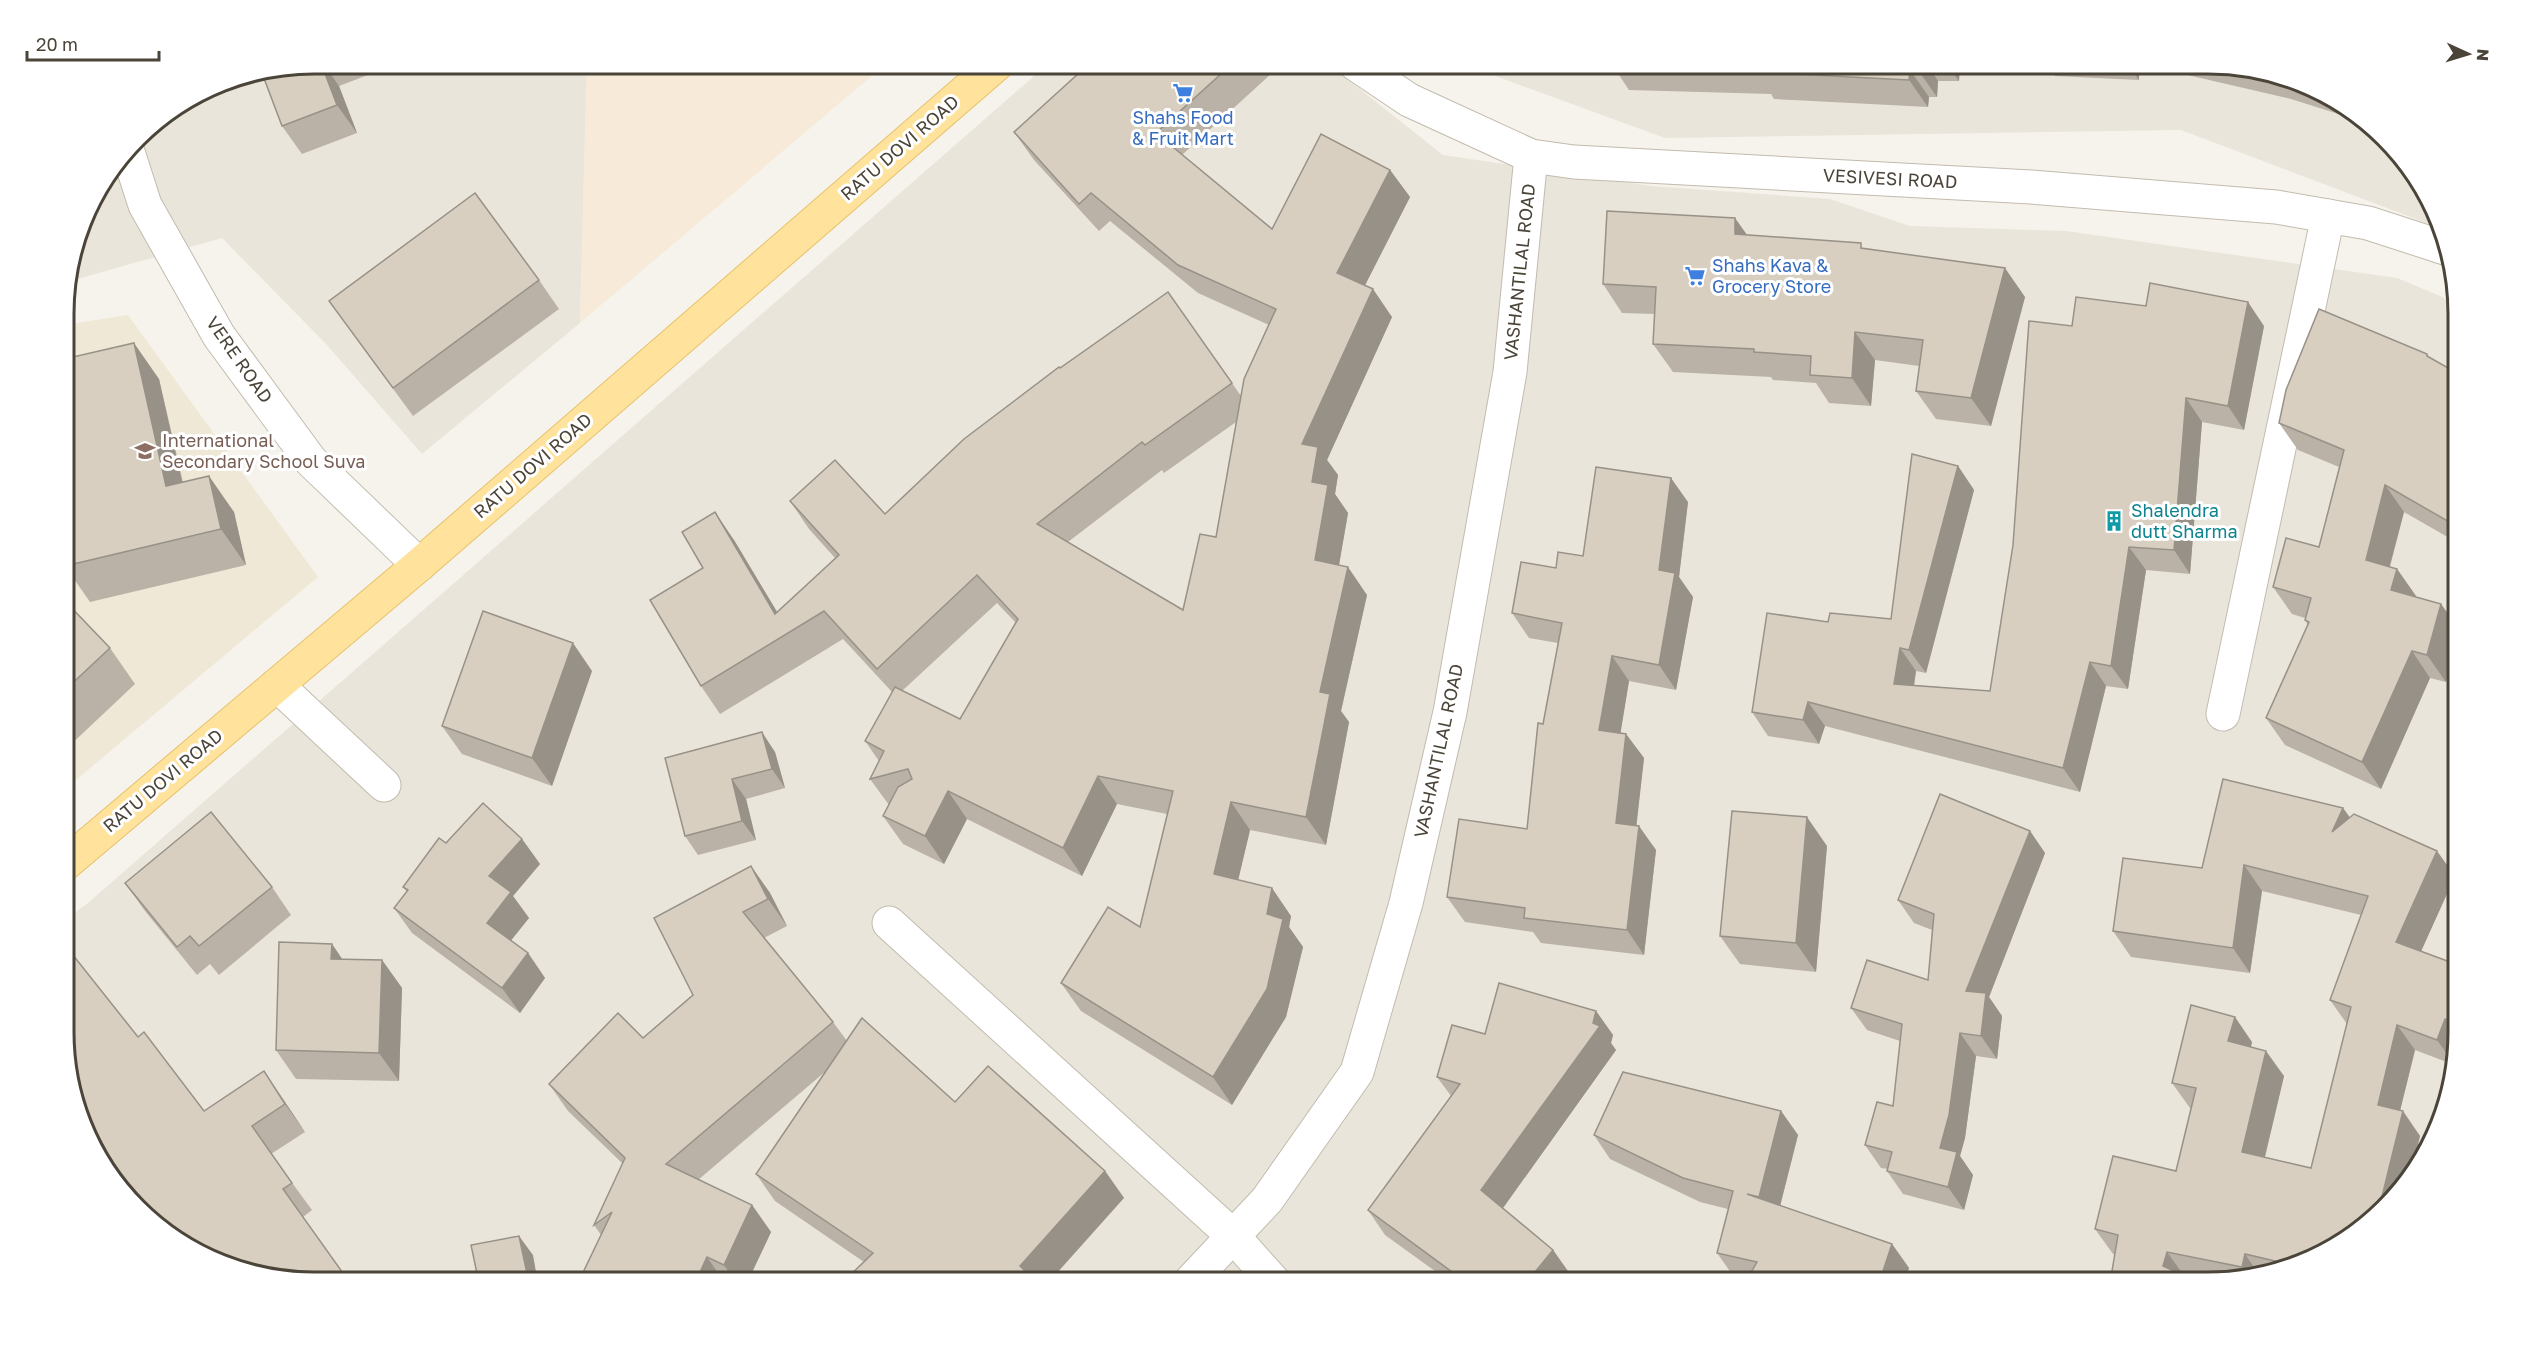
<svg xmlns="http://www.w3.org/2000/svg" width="2522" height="1346" font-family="'Golos Text',sans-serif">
<rect width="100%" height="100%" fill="#f6f3ec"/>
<g fill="#eae5da">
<path d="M313 63H587L580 323 422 454 326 344 222 238 67 282 89 202 148 125 218 82Z"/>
<path d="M1049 63H1327L1443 155 1651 186 1830 199 1910 226 2066 231 2397 278 2457 303 2459 1033 2433 1144 2397 1198 2225 1282 313 1283 65 1066V920L88 903Z"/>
<path d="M1460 63H2209L2320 89 2374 125 2417 174 2437 227 2181 130 1665 138Z"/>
</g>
<path fill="#f7ead8" d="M587 63H887L580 323Z"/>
<path fill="#efe8d6" d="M128 315 318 577 65 789 64 325Z"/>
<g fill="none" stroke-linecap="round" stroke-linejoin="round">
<g stroke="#c2bbae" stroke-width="35">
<g id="minor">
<path d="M128 152 145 205 219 336 311 461 419 565"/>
<path d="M277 685 384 785"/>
<path d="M2223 714 2328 216"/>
<path d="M889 923 1233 1236 1275 1283"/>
<path d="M1189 1283 1267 1200 1357 1072 1406 903 1450 712 1510 372 1531 156"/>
</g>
</g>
<g stroke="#c2bbae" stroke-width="35">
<path id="tertiary" d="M1354 63 1409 100 1531 156 1574 162 2031 187 2276 207 2368 223 2445 248"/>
</g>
<g stroke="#e6c16a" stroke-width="35">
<path id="primary" d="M65 864 419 565 998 63"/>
</g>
<use href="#minor" stroke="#fff" stroke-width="33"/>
<use href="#tertiary" stroke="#fff" stroke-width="33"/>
<use href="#primary" stroke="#ffe39c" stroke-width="33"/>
</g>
<g fill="#bab2a6" fill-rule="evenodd">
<path d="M313 63H393L394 65 339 86 357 133 302 154 282 126Z"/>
<path d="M1090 63H1263L1271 74 1182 155 1272 229 1390 170 1410 197 1365 285 1392 317 1327 460 1338 475 1335 494 1348 513 1339 565 1367 595 1341 711 1349 722 1326 845 1250 830 1238 880 1291 916 1289 927 1303 947 1286 1017 1232 1105 1081 1011 1061 983 1140 927 1167 814 1117 804 1082 876 967 819 944 864 903 844 883 816 889 805 870 779 879 761 865 741 892 692 843 639 720 714 701 686 703 568 734 540 777 612 835 558 809 529 790 501 885 514 1060 368 1168 292 1241 396 1269 325 1198 293 1110 221 1099 231 1034 160 1014 132ZM1236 422 1216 537 1183 610 1068 542 1162 470 1164 473ZM997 603 1016 623 960 719 902 691Z"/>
<path d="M1611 63H2209L2320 89 2373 125 2291 99 2140 64 2139 80 2055 76 2046 63H1960L1959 81H1938L1937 97H1929L1928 107 1774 99 1771 94 1629 90Z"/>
<path d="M1747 235 1865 249 2025 297 1991 426 1936 419 1916 391 1919 366 1875 360 1871 406 1829 403 1816 383 1773 380 1771 377 1673 372 1653 344 1655 314 1622 313 1603 284Z"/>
<path d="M539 280 559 309 413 416 329 301Z"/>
<path d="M2072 326H2264L2244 430 2202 422 2190 574 2146 570 2128 689 2106 686 2080 792 1825 726 1819 744 1768 736 1752 712 1828 622 1891 619 1958 466 1974 490 1926 673 1916 671 1914 685 1990 691Z"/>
<path d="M2427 354 2430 358 2457 373 2458 543 2404 512 2390 567 2397 569 2416 596V597L2441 604 2458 628V639L2446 682 2430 678 2381 789 2285 745 2266 718 2308 625 2305 620V618L2292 614 2273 587 2319 547 2339 467 2298 450 2279 423Z"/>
<path d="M159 379 183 482 234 512 246 565 90 602 65 566Z"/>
<path d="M1688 502 1679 577 1693 597 1676 690 1629 681 1620 733 1626 734 1644 758 1636 825 1656 850 1644 955 1541 943 1533 932 1465 922 1447 897 1527 829 1543 724 1558 643 1529 638 1512 613 1556 568 1583 556Z"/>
<path d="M64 600 110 648 135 684 65 750Z"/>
<path d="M592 671 552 786 462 754 442 726Z"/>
<path d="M775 752 785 788 746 799 756 840 698 855 685 836 665 758Z"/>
<path d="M2343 808 2350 818 2455 876 2421 951 2450 962 2459 964V1033L2452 1064 2415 1050 2400 1111 2420 1136 2410 1178 2397 1198 2347 1241 2289 1270 2225 1282H2211L2188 1278 2113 1254 2095 1229 2176 1171 2191 1108H2190L2172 1083 2252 1042 2251 1047 2284 1076 2265 1157 2311 1168 2347 1024 2330 1000 2361 915 2262 891 2250 973 2131 957 2113 931 2202 868Z"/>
<path d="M2030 831 2045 853 1989 997 2002 1016 1997 1059 1976 1056 1965 1138 1960 1156 1973 1175 1964 1210 1903 1194 1887 1171 1888 1169 1881 1168 1865 1145 1893 1106 1900 1041 1867 1030 1851 1008 1928 980 1932 930 1914 923 1898 900Z"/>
<path d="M522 839 540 864 513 896 529 918 511 940 528 953 545 978 520 1013 412 933 394 908 407 892 403 887 446 843Z"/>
<path d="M1827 846 1816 972 1740 964 1720 936Z"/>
<path d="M751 866 770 893 787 926 764 938 833 1022 847 1041 955 1102 1105 1171 1124 1198 864 1262 775 1201 756 1174 826 1071 698 1180 752 1205 771 1232 747 1283H578L601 1235 594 1225 623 1164 568 1111 549 1084 643 1038 693 995Z"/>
<path d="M125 883 272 887 291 915 219 975 210 964 197 975 145 911Z"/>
<path d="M332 944 342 959 382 960 402 988 399 1081 296 1079 276 1050Z"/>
<path d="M1596 1011 1613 1035 1611 1043 1616 1050 1503 1208 1553 1250 1570 1274 1446 1279 1385 1235 1368 1210 1451 1096 1437 1077 1485 1034Z"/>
<path d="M138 1037 204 1111 283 1099 305 1132 271 1154 312 1210 303 1217 149 1221 105 1172 65 1066Z"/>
<path d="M1781 1111 1798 1135 1780 1206 1892 1244 1909 1268 1904 1283H1745L1746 1280 1734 1277 1717 1253 1728 1209 1700 1202 1610 1159 1594 1135Z"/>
</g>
<g fill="#979187">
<path d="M321 63H323L339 86 357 133 337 105Z"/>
<path d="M1918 63H1926L1938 81 1937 97 1918 70Z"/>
<path d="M1946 63H1960L1959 81Z"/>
<path d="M2127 63H2139V80Z"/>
<path d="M1910 70 1929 97 1928 107 1909 80Z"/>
<path d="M1390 170 1410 197 1357 301 1337 273Z"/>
<path d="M1735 218 1755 246 1735 234Z"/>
<path d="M2005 268 2025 297 1991 426 1971 398Z"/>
<path d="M1373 289 1392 317 1327 460 1338 475 1335 494 1348 513 1335 588 1315 560 1302 444Z"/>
<path d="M2248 302 2264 326 2244 430 2228 406Z"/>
<path d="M1855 332 1875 360 1871 406 1852 378Z"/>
<path d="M134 343 159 379 191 522 166 486Z"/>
<path d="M2186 398 2202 422 2190 574 2174 550Z"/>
<path d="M1958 466 1974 490 1926 673 1909 650Z"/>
<path d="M209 476 234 512 246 565 221 529Z"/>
<path d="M1671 478 1688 502 1679 577 1693 597 1676 690 1659 665V570Z"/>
<path d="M2385 485 2404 512 2384 587 2366 560Z"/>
<path d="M715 512 734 540 789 632 775 614Z"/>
<path d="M2129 547 2146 570 2128 689 2111 666Z"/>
<path d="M1348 567 1367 595 1341 711 1349 722 1326 845 1306 817 1320 692Z"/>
<path d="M2397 569 2416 596 2409 617 2391 590Z"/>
<path d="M2441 604 2458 628V639L2446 682 2427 655Z"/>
<path d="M573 643 592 671 552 786 532 758Z"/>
<path d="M1900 648 1916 671 1911 707 1894 684Z"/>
<path d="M2412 651 2430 678 2381 789 2362 762Z"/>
<path d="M1612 656 1629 681 1617 755 1599 730Z"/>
<path d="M2090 662 2106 686 2080 792 2063 768Z"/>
<path d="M1808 702 1825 726 1819 744 1803 720Z"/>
<path d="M762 732 775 752 785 788 772 769Z"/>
<path d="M1626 734 1644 758 1634 848 1616 823Z"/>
<path d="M1098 776 1117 804 1082 876 1063 848Z"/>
<path d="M732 779 746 799 756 840 742 821Z"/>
<path d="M948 791 967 819 944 864 925 836Z"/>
<path d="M1231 802 1250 830 1233 902 1214 874Z"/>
<path d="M2343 808 2361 833 2332 832Z"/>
<path d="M1807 817 1827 846 1816 972 1796 943Z"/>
<path d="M1639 826 1656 850 1644 955 1627 930Z"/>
<path d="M2030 831 2045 853 1989 997 2002 1016 1997 1059 1981 1036 1966 991Z"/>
<path d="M522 839 540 864 513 896 529 918 505 948 487 923 489 876Z"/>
<path d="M2437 851 2455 876 2414 967 2396 942Z"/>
<path d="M2244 865 2262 891 2250 973 2233 948Z"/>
<path d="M751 866 770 893 787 926 768 899Z"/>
<path d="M1272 888 1291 916 1289 927 1303 947 1286 1017 1232 1105 1213 1077 1267 914Z"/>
<path d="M332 944 351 972 331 959Z"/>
<path d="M528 953 545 978 520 1013 502 988Z"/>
<path d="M382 960 402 988 399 1081 379 1053Z"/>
<path d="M1596 1011 1613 1035 1611 1043 1616 1050 1498 1215 1481 1190 1593 1023Z"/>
<path d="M2235 1017 2252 1042 2246 1066 2228 1041Z"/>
<path d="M2445 1019 2458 1038 2452 1061 2437 1040Z"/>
<path d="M2397 1025 2415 1050 2395 1131 2378 1105Z"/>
<path d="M1960 1033 1976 1056 1965 1138 1960 1156 1973 1175 1964 1210 1948 1187 1940 1148Z"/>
<path d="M2266 1051 2284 1076 2260 1177 2242 1152Z"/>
<path d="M264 1071 283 1099 305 1132 285 1104Z"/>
<path d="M1781 1111 1798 1135 1776 1222 1759 1197Z"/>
<path d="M2403 1111 2420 1136 2410 1178 2397 1198 2379 1214 2378 1213Z"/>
<path d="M1105 1171 1124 1198 1048 1283H1017L1020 1266Z"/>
<path d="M752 1205 771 1232 747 1283H736L724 1265Z"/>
<path d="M519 1236 533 1255 538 1283H529Z"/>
<path d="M1892 1244 1909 1268 1904 1283H1879Z"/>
<path d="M1553 1250 1570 1274 1563 1283H1526Z"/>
<path d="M2167 1252 2185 1277 2163 1266Z"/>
<path d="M2245 1254 2260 1276 2249 1278 2242 1267Z"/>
<path d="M707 1257 725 1283H695Z"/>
</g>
<g fill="#d8cfc1" stroke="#979187" stroke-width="1.5">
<path d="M313 63H321L337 105 282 126 262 73Z"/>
<path d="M1090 63H1233L1156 133 1272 229 1321 134 1390 170 1337 273 1373 289 1302 444 1318 447 1312 482 1328 485 1315 560 1348 567 1320 692 1330 694 1306 817 1231 802 1214 874 1272 888 1267 914 1283 919 1267 989 1213 1077 1061 983 1108 907 1140 927 1173 791 1098 776 1063 848 948 791 925 836 883 816 898 787 912 779 908 769 870 779 884 751 865 741 895 687 960 719 1018 619 977 575 877 669 824 611 701 686 650 600 703 568 682 532 715 512 775 614 839 555 790 501 835 460 885 514 964 439 1059 367 1060 368 1168 292 1232 383 1145 445 1142 442 1037 524 1183 610 1200 534 1216 537 1244 379 1276 309 1178 265 1091 193 1079 204 1014 132Z"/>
<path d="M1615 63H1918V70H1910L1909 80 1755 72 1756 68Z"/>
<path d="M475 193 539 280 393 388 329 301Z"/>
<path d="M1607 211 1735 218V234L1861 243V248L2005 268 1971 398 1916 391 1923 340 1855 332 1852 378 1810 375 1811 356 1754 352V349L1653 344 1656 287 1603 284Z"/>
<path d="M2150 283 2248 302 2228 406 2186 398 2174 550 2129 547 2111 666 2090 662 2063 768 1808 702 1803 720 1752 712 1767 613 1828 622 1830 613 1891 619 1912 454 1958 466 1909 650 1900 648 1894 684 1990 691 2013 545 2029 321 2072 326 2076 297 2146 306Z"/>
<path d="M2319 309 2427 354V356L2457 373 2458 527 2385 485 2366 560 2397 569 2391 590 2441 604 2427 655 2412 651 2362 762 2266 718 2309 622 2305 620 2311 598 2273 587 2286 538 2319 547 2344 450 2279 423 2286 390Z"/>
<path d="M134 343 166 486 209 476 221 529 65 566 64 561V359Z"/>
<path d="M1596 467 1671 478 1659 570 1675 573 1659 665 1612 656 1599 730 1626 734 1616 823 1639 826 1627 930 1524 918 1525 908 1447 897 1459 819 1527 829 1538 723 1543 724 1562 623 1512 613 1521 562 1556 568 1558 552 1583 556Z"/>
<path d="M64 600 110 648 64 691Z"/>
<path d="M483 611 573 643 532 758 442 726Z"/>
<path d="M762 732 772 769 732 779 742 821 685 836 665 758Z"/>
<path d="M2223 779 2343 808 2332 832 2354 814 2437 851 2396 942 2450 962 2459 964V1022L2445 1019 2437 1040 2397 1025 2378 1105 2403 1111 2378 1213H2380L2347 1241 2296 1266 2245 1254 2242 1267 2167 1252 2163 1266 2198 1282 2110 1283 2118 1235 2095 1229 2113 1156 2176 1171 2196 1088 2172 1083 2191 1005 2235 1017 2228 1041 2266 1051 2242 1152 2311 1168 2351 1007 2330 1000 2368 896 2244 865 2233 948 2113 931 2123 858 2202 868Z"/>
<path d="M1940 794 2030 831 1966 991 1986 993 1981 1036 1960 1033 1949 1115 1940 1148 1957 1152 1948 1187 1887 1171 1892 1152 1865 1145 1877 1102 1893 1106 1902 1024 1851 1008 1867 960 1928 980 1934 914 1898 900Z"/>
<path d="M483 803 522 839 489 876 511 892 487 923 528 953 502 988 394 908 408 890 403 887 439 838 446 843Z"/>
<path d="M1732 811 1807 817 1796 943 1720 936Z"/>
<path d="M211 812 272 887 199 946 190 936 177 947 125 883Z"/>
<path d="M751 866 768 899 743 912 833 1022 666 1164 752 1205 724 1265 707 1257 695 1283H578L612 1212 594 1225 625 1158 549 1084 618 1013 643 1038 693 995 654 918Z"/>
<path d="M279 942 332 944 331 959 382 960 379 1053 276 1050Z"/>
<path d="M65 945 138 1037 144 1032 204 1111 264 1071 285 1104 252 1126 292 1183 283 1189 350 1283H313L202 1257 149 1221 120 1189 102 1163 65 1066Z"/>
<path d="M1499 983 1596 1011 1593 1023 1600 1026 1481 1190 1553 1250 1526 1283H1443L1452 1272 1368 1210 1460 1084 1437 1077 1452 1025 1485 1034Z"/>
<path d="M862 1018 955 1102 988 1066 1105 1171 1020 1266 1026 1272 1017 1283H842L873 1253 756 1174Z"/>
<path d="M1623 1072 1781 1111 1759 1197 1747 1194 1892 1244 1879 1283H1745L1757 1262 1717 1253 1733 1191 1683 1178 1594 1135Z"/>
<path d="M519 1236 529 1283H479L471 1245Z"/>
</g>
<defs>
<g id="supermarket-bare" transform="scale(1.62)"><path d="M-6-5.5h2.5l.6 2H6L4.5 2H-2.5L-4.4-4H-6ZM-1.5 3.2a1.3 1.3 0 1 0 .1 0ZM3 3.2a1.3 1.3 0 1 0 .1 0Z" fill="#3f7fe0" stroke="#fff" stroke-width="2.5" paint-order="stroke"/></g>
<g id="school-bare" transform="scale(1.62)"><path d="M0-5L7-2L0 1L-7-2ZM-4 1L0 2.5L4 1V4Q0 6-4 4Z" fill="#8d6e63" stroke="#fff" stroke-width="2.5" paint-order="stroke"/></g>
<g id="building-bare" transform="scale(1.62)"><path d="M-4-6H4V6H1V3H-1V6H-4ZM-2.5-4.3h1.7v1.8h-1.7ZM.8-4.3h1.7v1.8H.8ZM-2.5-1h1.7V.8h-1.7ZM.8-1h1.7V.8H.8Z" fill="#0f9aa8" stroke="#fff" stroke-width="2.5" paint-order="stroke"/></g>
</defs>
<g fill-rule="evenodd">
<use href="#supermarket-bare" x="1183" y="93"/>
<use href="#supermarket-bare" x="1695" y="276"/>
<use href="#school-bare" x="145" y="451"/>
<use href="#building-bare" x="2114" y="521"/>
</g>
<g text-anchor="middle" stroke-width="6" stroke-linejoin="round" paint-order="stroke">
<g font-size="18" fill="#366cbe" stroke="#fff">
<text x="1183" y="124">Shahs Food<tspan x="1183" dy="21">&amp; Fruit Mart</tspan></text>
<text x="1712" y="272" text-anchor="start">Shahs Kava &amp;<tspan x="1712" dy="21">Grocery Store</tspan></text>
</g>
<g font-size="18" fill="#4b4439" stroke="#fff">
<text transform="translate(900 148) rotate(-41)" y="6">RATU DOVI ROAD</text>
<text transform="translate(1890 179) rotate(3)" y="6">VESIVESI ROAD</text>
<text transform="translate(1520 272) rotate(-84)" y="6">VASHANTILAL ROAD</text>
<text transform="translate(239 360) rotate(55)" y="6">VERE ROAD</text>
<text transform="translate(533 466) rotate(-41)" y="6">RATU DOVI ROAD</text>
<text transform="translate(1439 751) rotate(-78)" y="6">VASHANTILAL ROAD</text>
<text transform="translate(163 781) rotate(-40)" y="6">RATU DOVI ROAD</text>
</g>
<g font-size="18" fill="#785e54" stroke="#fff" text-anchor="start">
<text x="162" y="447">International<tspan x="162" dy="21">Secondary School Suva</tspan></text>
</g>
<g font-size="18" fill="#0d838f" stroke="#fff" text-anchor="start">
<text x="2131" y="517">Shalendra<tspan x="2131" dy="21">dutt Sharma</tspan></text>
</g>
</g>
<path d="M0 0H2522V1346H0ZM314 74H2208A240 240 0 0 1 2448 314V1032A240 240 0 0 1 2208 1272H314A240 240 0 0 1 74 1032V314A240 240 0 0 1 314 74Z" fill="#fff" fill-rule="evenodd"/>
<path fill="none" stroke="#4b4439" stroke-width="3" d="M314 74H2208A240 240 0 0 1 2448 314V1032A240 240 0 0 1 2208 1272H314A240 240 0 0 1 74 1032V314A240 240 0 0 1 314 74Z"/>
<g transform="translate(2468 54) rotate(94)" stroke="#ffffff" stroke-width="4.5" paint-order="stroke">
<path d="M0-4.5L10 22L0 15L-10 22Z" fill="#4b4439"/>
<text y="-9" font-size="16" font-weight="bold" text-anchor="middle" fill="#4b4439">N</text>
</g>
<path d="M27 51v9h132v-9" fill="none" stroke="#4b4439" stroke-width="3"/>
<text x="36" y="51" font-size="18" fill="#4b4439" stroke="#ffffff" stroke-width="4.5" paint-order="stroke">20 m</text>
</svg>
